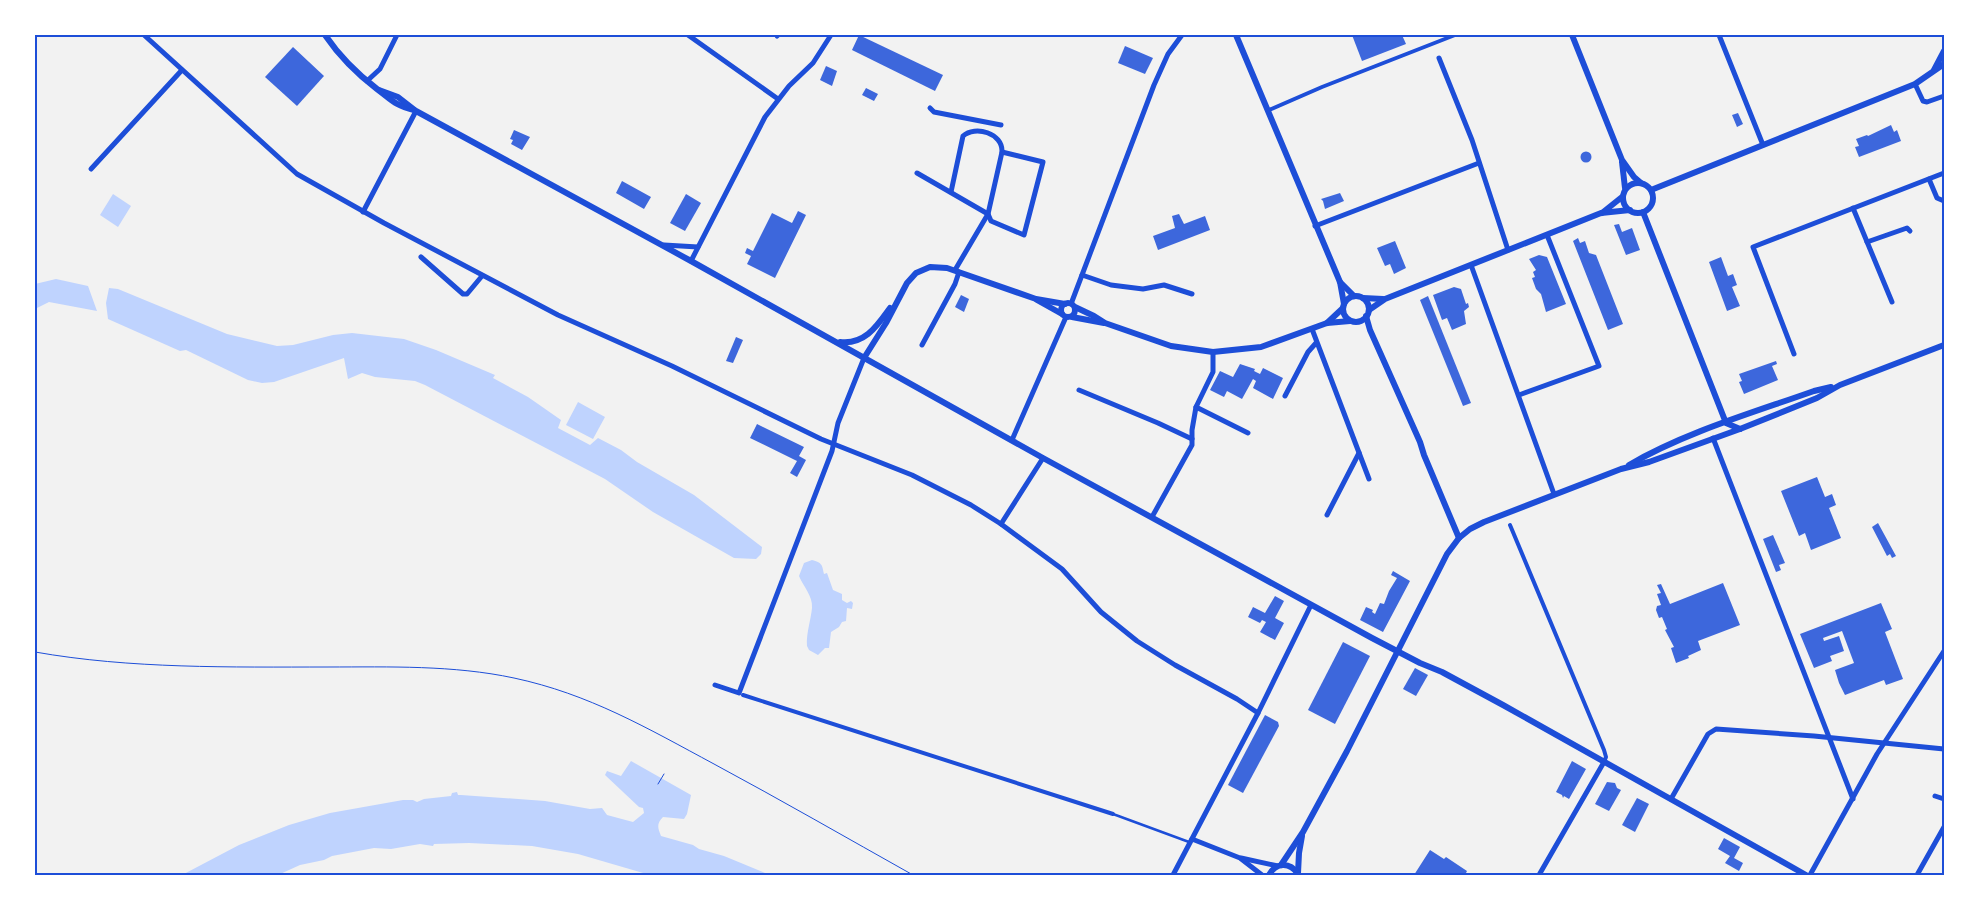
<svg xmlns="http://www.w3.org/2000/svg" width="1979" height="910" font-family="'Archivo Narrow',sans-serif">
<rect width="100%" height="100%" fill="#f2f2f2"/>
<g fill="#bfd3fe">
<path d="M113 194 131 206 118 227 100 215Z"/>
<path d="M56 279 88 286 97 311 49 302 35 309V284Z"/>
<path d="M109 288 118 289 227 334 277 346 293 345 333 335 352 333 404 339 436 350 495 375 493 378 528 397 561 420 558 428 590 445 598 438 621 450 637 462 694 495 762 547 761 554 756 559 734 558 653 512 605 479 425 385 415 381 375 377 362 373 348 379 344 358 274 382 262 383 248 380 186 350 180 351 108 319 106 303Z"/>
<path d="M578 402 605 417 593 439 566 425Z"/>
<path d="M812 560C822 563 822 564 824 574L827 573 833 590 842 594V600L847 603 851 601 853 603 852 609 847 608 846 621 842 622 839 627 831 632 829 648H825L818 655 809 650 807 646C806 634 811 619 812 608 813 596 803 586 799 576L804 563Z"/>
<path d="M631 761 691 795 687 814 684 819 663 817C656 824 658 828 661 836L693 845 699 849 724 856 770 875H650L578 854 532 846 469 843 434 844 433 846 420 844 391 849 374 848 332 856 324 860 300 865 278 875H182L239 845 289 825 330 813 403 800H413L417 802 424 799 451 796 452 793 457 792 458 795H461L545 801 590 809 602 808 607 815 633 822 644 813 643 808 639 807 605 775 607 771 621 776Z"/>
</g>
<g fill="#3d67dc">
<path d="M859 35 943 75 935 91 852 50Z"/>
<path d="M1352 35H1402L1406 44 1362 61Z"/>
<path d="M1125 46 1153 58 1145 74 1118 63Z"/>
<path d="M293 47 324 76 297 106 265 77Z"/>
<path d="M826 66 837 71 832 86 820 80Z"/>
<path d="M866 88 878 94 874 101 862 95Z"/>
<path d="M1738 113 1743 124 1737 127 1732 115Z"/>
<path d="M1891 125 1894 132 1897 130 1901 141 1859 157 1855 147 1859 146 1856 139 1867 135 1868 136Z"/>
<path d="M514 130 530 137 522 150 511 144 513 140 510 139Z"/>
<circle cx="1586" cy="157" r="5.5"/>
<path d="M622 181 651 197 644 209 616 193Z"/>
<path d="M1340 193 1344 201 1325 209 1323 201 1321 199Z"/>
<path d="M686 194 701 203 685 231 670 223Z"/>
<path d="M798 211 806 215 775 278 747 264 751 256 745 253 747 248 753 251 772 213 792 223Z"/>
<path d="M1179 214 1184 224 1205 216 1210 230 1158 250 1153 236 1175 228 1172 216Z"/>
<path d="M1619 224 1622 232 1632 228 1640 250 1626 255 1614 225Z"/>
<path d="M1578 238 1580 243 1585 241 1589 253 1596 255 1623 324 1608 330 1573 241Z"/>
<path d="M1395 241 1406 268 1394 274 1390 264 1385 266 1377 248Z"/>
<path d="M1539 255 1547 257 1566 304 1546 312 1541 294 1536 289 1532 278 1535 277 1533 272 1536 270 1529 259Z"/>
<path d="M1721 257 1728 276 1733 274 1737 285 1732 287 1740 306 1727 311 1709 262Z"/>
<path d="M1454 287 1461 289 1466 304 1468 303 1469 307 1464 311 1466 324 1452 330 1447 318 1442 320 1433 295Z"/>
<path d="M961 295 969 299 964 312 955 307Z"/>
<path d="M1428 296 1471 403 1463 406 1420 300Z"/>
<path d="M736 337 743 340 733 363 726 361Z"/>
<path d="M1776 361 1777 364 1772 366 1778 380 1744 394 1739 382 1742 381 1739 374Z"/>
<path d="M1240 364 1255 369 1254 371 1260 374 1263 368 1283 378 1273 399 1253 388 1256 381 1253 379 1242 399 1227 391 1224 397 1210 390 1220 371 1233 377Z"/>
<path d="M757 424 804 447 799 456 806 460 797 477 790 473 797 461 750 438Z"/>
<path d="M1817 477 1825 497 1832 494 1836 505 1829 508 1841 538 1811 550 1805 533 1799 536 1781 491Z"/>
<path d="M1878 523 1896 556 1892 558 1890 554 1887 556 1872 527Z"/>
<path d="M1773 535 1785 563 1779 565 1781 570 1776 572 1763 539Z"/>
<path d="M1393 571 1410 581 1383 632 1360 620 1366 607 1373 610 1372 612 1375 614 1380 603 1384 604 1389 591 1397 578 1391 575Z"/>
<path d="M1723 583 1740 625 1698 641 1701 650 1688 656 1689 658 1676 663 1671 648 1674 647 1665 630 1667 629 1662 617 1659 618 1656 610 1657 606 1661 605 1657 594 1661 593 1657 585 1661 584 1670 604Z"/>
<path d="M1275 596 1284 601 1275 618 1284 623 1275 640 1260 632 1266 622 1262 620 1260 623 1248 617 1253 607 1265 613Z"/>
<path d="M1881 603 1892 629 1885 632 1903 679 1886 685 1884 680 1845 695 1839 683 1835 670 1854 663 1842 631 1823 638 1824 641 1839 636 1844 651 1830 656 1832 661 1814 668 1800 634Z"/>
<path d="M1343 642 1370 656 1335 724 1308 710Z"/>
<path d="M1415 668 1428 675 1416 696 1403 689Z"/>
<path d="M1265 715 1278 722 1279 726 1243 793 1228 785Z"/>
<path d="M1572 761 1586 769 1569 799 1564 796 1563 798 1562 795 1556 792Z"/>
<path d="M1607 782 1615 783 1617 788 1621 790 1609 811 1595 804Z"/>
<path d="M1637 798 1649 804 1635 832 1622 825Z"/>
<path d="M1724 838 1740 847 1734 858 1743 863 1739 871 1725 863 1730 856 1718 849Z"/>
<path d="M1430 850 1444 859 1446 857 1467 871 1465 875H1414Z"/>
</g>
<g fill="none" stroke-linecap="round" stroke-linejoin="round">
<g stroke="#1d4ed8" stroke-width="1">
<path d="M35 652C131 669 231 667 328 667 390 667 453 665 514 678 589 694 647 728 714 764 781 800 847 838 913 875"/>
<path d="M658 784 664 774"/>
</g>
<path stroke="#1d4ed8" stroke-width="2.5" d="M1113 814 1189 842"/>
<g stroke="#1d4ed8" stroke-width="4">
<path d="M1269 110 1322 87 1455 35"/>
<path d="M1510 525 1604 750 1606 757 1604 762"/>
<path d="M743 695 1113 814"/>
</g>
<g stroke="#1d4ed8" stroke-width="5">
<path d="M144 35 297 174 384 223 558 315 672 366 821 439 912 475 971 505 1001 524 1062 569 1101 612 1137 641 1175 665 1237 699 1258 713"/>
<path d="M688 35 778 99"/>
<path d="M1719 35 1763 145"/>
<path d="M777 36 778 35"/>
<path d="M1439 58 1472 140 1508 250"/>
<path d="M367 81 380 69 397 35"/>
<path d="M1915 84 1923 101 1927 102 1944 96"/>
<path d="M930 108 934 112 1001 125"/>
<path d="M91 169 182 70"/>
<path d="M917 173 988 214 991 221 1024 235 1043 162 1002 152"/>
<path d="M1929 179 1937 198 1944 201"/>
<path d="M951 192 963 136C975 125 1003 133 1002 152L988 214 955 270"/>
<path d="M1853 208 1892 302"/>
<path d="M363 212 416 111"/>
<path d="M1315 226 1479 163"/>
<path d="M1867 242 1907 228 1910 231"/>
<path d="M664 245 698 247"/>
<path d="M421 257 463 294H467L482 276"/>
<path d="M691 261 765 117 789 86 813 63 831 35"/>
<path d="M1471 265 1554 494"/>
<path d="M1082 275 1111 285 1143 289 1164 285 1192 294"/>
<path d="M1071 304 1154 85 1168 54 1182 35"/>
<path d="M1312 329 1369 479"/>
<path d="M922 345 955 284 959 272"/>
<path d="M1794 354 1753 247 1944 173"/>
<path d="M1079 390 1158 423 1192 439"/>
<path d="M1519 395 1599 366 1547 235"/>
<path d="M1285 396 1308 352 1316 343"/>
<path d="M1196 407 1248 433"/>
<path d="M1713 438 1853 799"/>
<path d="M1012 440 1066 317"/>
<path d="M1327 515 1359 453"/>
<path d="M1152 517 1192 445V430L1196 407 1213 372V352"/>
<path d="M1001 524 1043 458"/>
<path d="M715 685 739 693 832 451 838 423 864 358"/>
<path d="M1935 796 1944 799"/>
<path d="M1671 799 1708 734 1716 729 1814 736 1944 749"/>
<path d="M1192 839 1240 858 1262 875"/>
<path d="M1241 858 1278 866"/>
<path d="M1173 875 1258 713 1311 605"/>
<path d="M1539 875 1604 762"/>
<path d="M1810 875 1877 754 1944 651"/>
<path d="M1917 875 1944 827"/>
</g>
<g stroke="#1d4ed8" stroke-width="6">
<path d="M325 35C340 57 356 73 377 89 392 100 394 105 414 110"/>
<path d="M1236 35 1340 282 1344 304"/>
<path d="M1572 35 1622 160 1634 177 1641 183"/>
<path d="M1934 70 1944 51"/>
<path d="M379 90 398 97 416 111 691 261 1043 458 1372 638 1420 663 1442 672 1503 705 1806 875"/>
<path d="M1622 162 1625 188"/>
<circle cx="1638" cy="198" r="15"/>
<path d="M1651 190 1915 84 1944 64"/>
<path d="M1643 212 1726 423 1740 429"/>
<path d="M1602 213 1622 197"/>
<path d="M1340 282 1354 296"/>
<circle cx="1356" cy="309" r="13"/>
<path d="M1363 298 1383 299"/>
<path d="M1037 300 1062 314"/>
<circle cx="1068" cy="310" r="7"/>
<path d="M1075 307 1094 316 1105 323 1171 346 1213 352 1261 347 1327 323 1350 321"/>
<path d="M1369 310 1385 299 1601 213 1630 210"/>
<path d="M1366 316 1370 330 1420 442 1424 455 1459 538"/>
<path d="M1072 317 1104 323"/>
<path d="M1327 323 1343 308"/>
<path d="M840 342C865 345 877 326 890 308"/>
<path d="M864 358 886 323 907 283 916 273 930 267 947 268 1036 299 1065 304"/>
<path d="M1629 465C1686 432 1752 413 1814 391L1831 387"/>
<path d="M1281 865 1303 832 1347 751 1447 554 1459 538 1470 529 1484 522 1621 469 1649 462 1740 429 1817 398 1840 385 1944 345"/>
<path d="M1298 873 1299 853 1302 836"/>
<path d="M1269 875C1276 862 1290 862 1298 874"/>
</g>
</g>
<rect width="1979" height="910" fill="none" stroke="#ffffff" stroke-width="72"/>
<rect x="36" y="36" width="1907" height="838" fill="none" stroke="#1d4ed8" stroke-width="2"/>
</svg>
